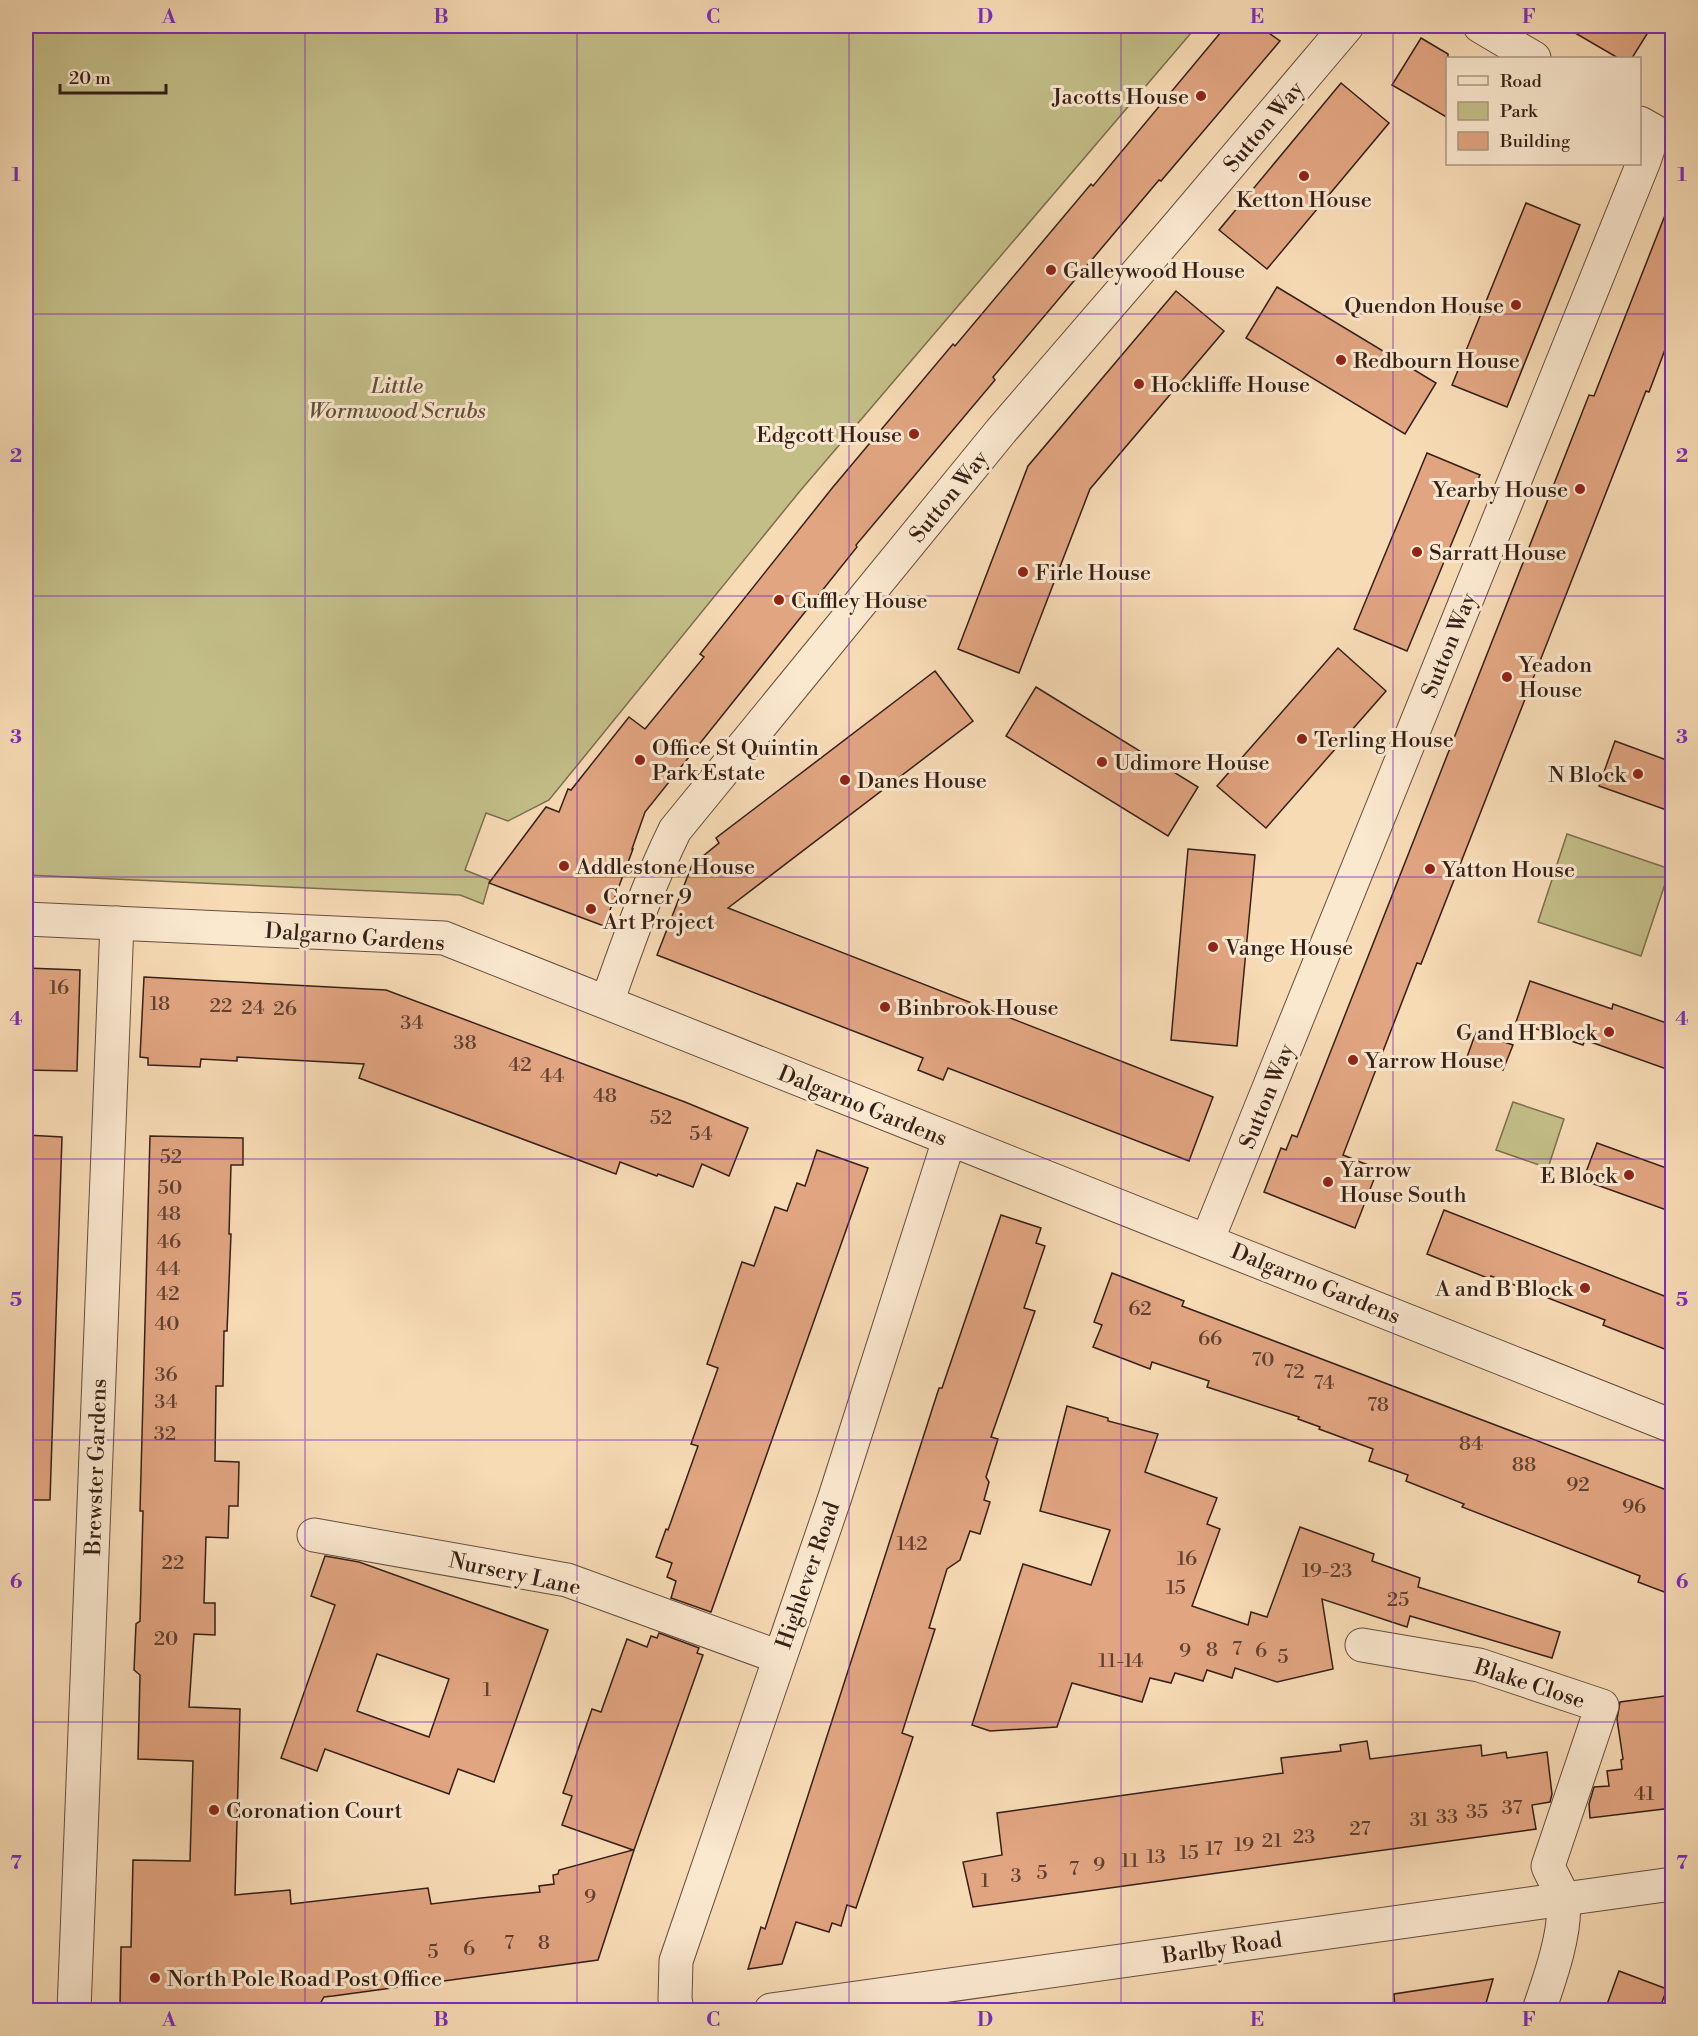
<svg xmlns="http://www.w3.org/2000/svg" width="1698" height="2036" font-family="'Libre Bodoni',serif">
<rect width="100%" height="100%" fill="#f7dbb5"/>
<filter id="stains"><feTurbulence type="fractalNoise" baseFrequency=".00333" numOctaves="4"/><feColorMatrix values="0 0 0 0 .2 0 0 0 0 .09 0 0 0 0 .02 0 0 0 .5 -.17"/></filter>
<radialGradient id="worn" r=".72"><stop offset=".6" stop-color="#630" stop-opacity="0"/><stop offset="1" stop-color="#630" stop-opacity=".3"/></radialGradient>
<g fill="#c3be88" stroke="#7c6e4f" stroke-width="1.5">
<path d="M26 26H1197L800 491 549 800 508 821 486 813 465 870 490 880 483 904 460 895 26 875Z"/>
<path d="M1567 834 1670 869 1641 956 1538 922Z"/>
<path d="M1513 1102 1564 1119 1548 1168 1496 1150Z"/>
</g>
<g fill="#e1a581" stroke="#361f16" stroke-width="1.5" fill-rule="evenodd">
<path d="M1226 26H1259L1280 41 1161 181 1159 180 993 377 995 380 856 545 857 547 645 812 632 849H633L604 926 489 883 546 807 559 812 568 789 571 790 629 717 645 729 704 657 700 654 833 487 953 344 955 346 1091 184 1093 186Z"/>
<path d="M1563 26H1652L1632 58H1618Z"/>
<path d="M1421 38 1448 54V118L1392 85Z"/>
<path d="M1341 83 1389 123 1267 269 1219 230Z"/>
<path d="M1671 200H1672V331L1649 392 1646 391 1421 964 1417 963 1343 1155 1378 1169 1355 1228 1264 1192 1281 1148 1286 1150 1292 1135 1297 1137 1589 395 1594 396Z"/>
<path d="M1526 203 1580 225 1507 407 1452 385Z"/>
<path d="M1277 287 1436 383 1405 434 1246 338Z"/>
<path d="M1176 291 1224 331 1090 489 1019 673 958 649 1028 466Z"/>
<path d="M1427 453 1480 475 1407 651 1354 629Z"/>
<path d="M1338 648 1386 691 1266 828 1217 786Z"/>
<path d="M935 671 973 721 728 908 1213 1097 1189 1161 948 1068 943 1080 918 1070 923 1058 657 955 692 865 719 843 716 838Z"/>
<path d="M1036 687 1198 787 1168 836 1006 736Z"/>
<path d="M1615 741 1672 762V812L1599 786Z"/>
<path d="M1188 849 1255 855 1237 1046 1171 1040Z"/>
<path d="M26 968 80 970 77 1071 26 1070Z"/>
<path d="M144 977 386 990 685 1102 748 1128 729 1176 702 1164 693 1187 658 1174 657 1176 620 1162 616 1174 359 1078 364 1064 237 1057V1061L201 1059 200 1067 148 1065V1058L140 1057Z"/>
<path d="M1530 981 1612 1009 1613 1004 1672 1025V1071L1585 1040 1583 1045 1516 1022Z"/>
<path d="M1476 1032 1513 1045 1503 1070 1467 1057Z"/>
<path d="M26 1135 62 1137 50 1500H26Z"/>
<path d="M150 1136 243 1138V1165H231L229 1234H231L227 1331H224L223 1386H216L215 1461 239 1462 238 1506H229L228 1538 206 1537 204 1603H215V1635L194 1634 189 1707 240 1709 235 1895 290 1890 291 1904 428 1888 431 1904 481 1898 540 1892 539 1886 554 1884 553 1875 558 1874 559 1870 633 1850 562 1825 572 1796 563 1793 592 1709 601 1712 627 1639 647 1647 651 1636 657 1638 659 1633 699 1648 697 1653 703 1655 634 1850 598 1960 333 1996 324 1997 320 2004 267 2010 120 2007 121 1947H131L133 1860 190 1861 193 1761 138 1759 140 1675 134 1670 136 1624 140 1621 143 1511H140Z"/>
<path d="M1597 1143 1672 1170V1212L1583 1180Z"/>
<path d="M817 1150 868 1168 711 1612 671 1598 676 1581 667 1577 672 1563 656 1557 666 1529 668 1530 698 1446 691 1444 718 1368 707 1364 742 1262 754 1266 775 1207 787 1211 797 1183 805 1186Z"/>
<path d="M1444 1210 1672 1299V1352L1603 1325 1605 1320 1491 1276 1490 1279 1427 1254Z"/>
<path d="M1001 1215 1041 1228 1036 1243 1045 1246 1024 1308 1035 1311 991 1437 998 1439 986 1477 989 1482 984 1500 990 1502 980 1534 970 1531 960 1560 947 1569 929 1628 935 1629 902 1733 913 1737 898 1783 856 1908 847 1905 841 1926 832 1923 829 1932 796 1922 782 1964 748 1969 761 1927 765 1929 939 1388H942Z"/>
<path d="M1112 1273 1184 1301 1182 1306 1672 1492V1595L1638 1582 1640 1576 1462 1507 1464 1504 1406 1481 1408 1475 1369 1461 1373 1449 1319 1429 1320 1427 1298 1419 1299 1417 1207 1387 1209 1381 1152 1362 1150 1369 1093 1347 1102 1325 1094 1322Z"/>
<path d="M1067 1406 1108 1418V1421L1158 1434 1145 1472 1217 1498 1207 1524 1220 1529 1192 1606 1248 1625 1251 1612 1267 1617 1300 1527 1374 1554 1372 1561 1420 1578 1418 1587 1560 1632 1552 1658 1410 1616 1407 1627 1322 1599 1333 1669 1277 1682 1235 1668 1232 1678 1207 1670 1203 1681 1175 1673 1171 1683 1150 1678 1142 1702 1072 1683 1057 1727 990 1731 972 1725 1023 1564 1091 1585 1110 1530 1040 1511Z"/>
<path d="M325 1556 359 1562 548 1630 494 1782 458 1769 449 1794 325 1749 317 1771 281 1758 335 1605 311 1596ZM377 1654 449 1679 429 1737 357 1711Z"/>
<path d="M1672 1695V1808L1590 1818 1589 1804 1594 1787 1609 1786 1607 1771 1622 1769 1621 1760 1623 1759 1617 1719 1620 1702Z"/>
<path d="M1367 1741 1370 1759 1481 1745 1482 1756 1506 1752 1507 1758 1547 1752 1552 1794 1550 1802 1532 1805 1536 1829 973 1907 963 1862 1002 1855 997 1813 1283 1773 1281 1758 1341 1751 1340 1745Z"/>
<path d="M1619 1971 1667 1989 1659 2010H1605Z"/>
<path d="M1493 1979 1484 2010H1395L1394 1994Z"/>
</g>
<g fill="none" stroke-linecap="round" stroke-linejoin="round">
<g stroke="#664e3e" stroke-width="35">
<g id="minor">
<path d="M1480 26 1534 58"/>
<path d="M26 919 444 938 1672 1426"/>
<path d="M607 1002C628 943 648 885 675 830L1001 431 1176 228 1347 26"/>
<path d="M1207 1241 1644 161 1654 131 1640 123"/>
<path d="M314 1535 567 1580 779 1657"/>
<path d="M1362 1645 1479 1665 1602 1706 1548 1866C1552 1877 1562 1890 1563 1901 1567 1931 1549 1981 1539 2010"/>
<path d="M74 2010 117 923"/>
<path d="M677 2010 675 1999 676 1961 835 1497 949 1140"/>
<path d="M771 2010 1672 1884"/>
</g>
</g>
<use href="#minor" stroke="#fae8cf" stroke-width="33"/>
</g>
<path fill="none" stroke="#7b2cbf" stroke-width="1.5" stroke-opacity="0.55" d="M305 26V2010M577 26V2010M849 26V2010M1121 26V2010M1393 26V2010M26 314H1672M26 596H1672M26 877H1672M26 1159H1672M26 1440H1672M26 1722H1672"/>
<g fill="#8f2418" stroke="#fae8cf" stroke-width="2">
<circle cx="1201" cy="96" r="6"/>
<circle cx="1304" cy="176" r="6"/>
<circle cx="1051" cy="270" r="6"/>
<circle cx="1516" cy="305" r="6"/>
<circle cx="1341" cy="360" r="6"/>
<circle cx="1139" cy="384" r="6"/>
<circle cx="914" cy="434" r="6"/>
<circle cx="1580" cy="489" r="6"/>
<circle cx="1417" cy="552" r="6"/>
<circle cx="1023" cy="572" r="6"/>
<circle cx="779" cy="600" r="6"/>
<circle cx="1507" cy="677" r="6"/>
<circle cx="1302" cy="739" r="6"/>
<circle cx="640" cy="760" r="6"/>
<circle cx="1102" cy="762" r="6"/>
<circle cx="1638" cy="774" r="6"/>
<circle cx="845" cy="780" r="6"/>
<circle cx="564" cy="866" r="6"/>
<circle cx="1430" cy="869" r="6"/>
<circle cx="591" cy="909" r="6"/>
<circle cx="1213" cy="947" r="6"/>
<circle cx="885" cy="1007" r="6"/>
<circle cx="1609" cy="1032" r="6"/>
<circle cx="1353" cy="1060" r="6"/>
<circle cx="1629" cy="1175" r="6"/>
<circle cx="1328" cy="1182" r="6"/>
<circle cx="1585" cy="1288" r="6"/>
<circle cx="214" cy="1810" r="6"/>
<circle cx="155" cy="1978" r="6"/>
</g>
<g text-anchor="middle" stroke-width="6" stroke-linejoin="round" paint-order="stroke">
<g font-size="20" fill="#614031">
<text x="59" y="994">16</text>
<text x="160" y="1010">18</text>
<text x="221" y="1012">22</text>
<text x="253" y="1014">24</text>
<text x="285" y="1015">26</text>
<text x="412" y="1029">34</text>
<text x="465" y="1049">38</text>
<text x="520" y="1071">42</text>
<text x="552" y="1082">44</text>
<text x="605" y="1102">48</text>
<text x="661" y="1124">52</text>
<text x="701" y="1140">54</text>
<text x="171" y="1163">52</text>
<text x="170" y="1194">50</text>
<text x="169" y="1220">48</text>
<text x="169" y="1248">46</text>
<text x="168" y="1275">44</text>
<text x="168" y="1300">42</text>
<text x="1140" y="1315">62</text>
<text x="167" y="1330">40</text>
<text x="1210" y="1345">66</text>
<text x="1263" y="1366">70</text>
<text x="1294" y="1378">72</text>
<text x="166" y="1381">36</text>
<text x="1324" y="1389">74</text>
<text x="166" y="1408">34</text>
<text x="1378" y="1411">78</text>
<text x="165" y="1440">32</text>
<text x="1471" y="1450">84</text>
<text x="1524" y="1471">88</text>
<text x="1578" y="1491">92</text>
<text x="1634" y="1513">96</text>
<text x="912" y="1550">142</text>
<text x="1187" y="1565">16</text>
<text x="173" y="1569">22</text>
<text x="1327" y="1577">19-23</text>
<text x="1176" y="1594">15</text>
<text x="1398" y="1606">25</text>
<text x="166" y="1645">20</text>
<text x="1237" y="1655">7</text>
<text x="1212" y="1656">8</text>
<text x="1185" y="1657">9</text>
<text x="1261" y="1657">6</text>
<text x="1283" y="1663">5</text>
<text x="1121" y="1667">11-14</text>
<text x="487" y="1696">1</text>
<text x="1644" y="1800">41</text>
<text x="1512" y="1814">37</text>
<text x="1477" y="1818">35</text>
<text x="1447" y="1823">33</text>
<text x="1419" y="1826">31</text>
<text x="1360" y="1835">27</text>
<text x="1304" y="1843">23</text>
<text x="1272" y="1847">21</text>
<text x="1244" y="1851">19</text>
<text x="1214" y="1855">17</text>
<text x="1189" y="1859">15</text>
<text x="1156" y="1863">13</text>
<text x="1130" y="1867">11</text>
<text x="1099" y="1871">9</text>
<text x="1074" y="1875">7</text>
<text x="1042" y="1879">5</text>
<text x="1016" y="1882">3</text>
<text x="985" y="1887">1</text>
<text x="590" y="1903">9</text>
<text x="509" y="1949">7</text>
<text x="544" y="1949">8</text>
<text x="469" y="1955">6</text>
<text x="433" y="1958">5</text>
</g>
<g font-size="22" fill="#361f16" stroke="#fae8cf" text-anchor="start">
<text x="1189" y="104" text-anchor="end">Jacotts House</text>
<text x="1304" y="207" text-anchor="middle">Ketton House</text>
<text x="1063" y="278">Galleywood House</text>
<text x="1504" y="313" text-anchor="end">Quendon House</text>
<text x="1353" y="368">Redbourn House</text>
<text x="1151" y="392">Hockliffe House</text>
<text x="902" y="442" text-anchor="end">Edgcott House</text>
<text x="1568" y="497" text-anchor="end">Yearby House</text>
<text x="1429" y="560">Sarratt House</text>
<text x="1035" y="580">Firle House</text>
<text x="791" y="608">Cuffley House</text>
<text x="1519" y="672">Yeadon<tspan x="1519" dy="25">House</tspan></text>
<text x="1314" y="747">Terling House</text>
<text x="652" y="755">Office St Quintin<tspan x="652" dy="25">Park Estate</tspan></text>
<text x="1114" y="770">Udimore House</text>
<text x="1626" y="782" text-anchor="end">N Block</text>
<text x="857" y="788">Danes House</text>
<text x="576" y="874">Addlestone House</text>
<text x="1442" y="877">Yatton House</text>
<text x="603" y="904">Corner 9<tspan x="603" dy="25">Art Project</tspan></text>
<text x="1225" y="955">Vange House</text>
<text x="897" y="1015">Binbrook House</text>
<text x="1597" y="1040" text-anchor="end">G and H Block</text>
<text x="1365" y="1068">Yarrow House</text>
<text x="1340" y="1177">Yarrow<tspan x="1340" dy="25">House South</tspan></text>
<text x="1617" y="1183" text-anchor="end">E Block</text>
<text x="1573" y="1296" text-anchor="end">A and B Block</text>
<text x="226" y="1818">Coronation Court</text>
<text x="167" y="1986">North Pole Road Post Office</text>
</g>
<g font-size="22" fill="#361f16" stroke="#fae8cf">
<text transform="translate(1263 126) rotate(-50)" y="8">Sutton Way</text>
<text transform="translate(948 496) rotate(-51)" y="8">Sutton Way</text>
<text transform="translate(1448 645) rotate(-68)" y="8">Sutton Way</text>
<text transform="translate(355 936) rotate(4)" y="8">Dalgarno Gardens</text>
<text transform="translate(1266 1096) rotate(-68)" y="8">Sutton Way</text>
<text transform="translate(863 1105) rotate(22)" y="8">Dalgarno Gardens</text>
<text transform="translate(1316 1283) rotate(22)" y="8">Dalgarno Gardens</text>
<text transform="translate(95 1467) rotate(-88)" y="8">Brewster Gardens</text>
<text transform="translate(515 1573) rotate(12)" y="8">Nursery Lane</text>
<text transform="translate(807 1575) rotate(-71)" y="8">Highlever Road</text>
<text transform="translate(1530 1683) rotate(18)" y="8">Blake Close</text>
<text transform="translate(1222 1947) rotate(-8)" y="8">Barlby Road</text>
</g>
<g font-size="22" font-style="italic" fill="#604f38" stroke="#fae8cf">
<text x="397" y="393">Little<tspan x="397" dy="25">Wormwood Scrubs</tspan></text>
</g>
</g>
<rect width="1698" height="2036" fill="none" stroke="#f7dbb5" stroke-width="66"/>
<rect x="1446" y="57" width="195" height="108" fill="#fae8cf" stroke="#ac9885" stroke-width="1.5"/>
<rect x="1458" y="76" width="30" height="9" fill="#fae8cf" stroke="#ac9885" stroke-width="1.5"/>
<text x="1500" y="87" font-size="18" fill="#361f16">Road</text>
<rect x="1458" y="102" width="30" height="18" fill="#c3be88" stroke="#ac9885" stroke-width="1.5"/>
<text x="1500" y="117" font-size="18" fill="#361f16">Park</text>
<rect x="1458" y="132" width="30" height="18" fill="#e1a581" stroke="#ac9885" stroke-width="1.5"/>
<text x="1500" y="147" font-size="18" fill="#361f16">Building</text>
<path d="M60 84v9h106v-9" fill="none" stroke="#361f16" stroke-width="3"/>
<text x="69" y="84" font-size="18" fill="#361f16" stroke="#fae8cf" stroke-width="4.5" paint-order="stroke">20 m</text>
<rect x="33" y="33" width="1632" height="1970" fill="none" stroke="#7b2cbf" stroke-width="2"/>
<g font-size="20" text-anchor="middle" font-weight="bold" fill="#7b2cbf">
<text x="169" y="23">A</text>
<text x="441" y="23">B</text>
<text x="713" y="23">C</text>
<text x="985" y="23">D</text>
<text x="1257" y="23">E</text>
<text x="1529" y="23">F</text>
<text x="16" y="181">1</text>
<text x="1682" y="181">1</text>
<text x="16" y="462">2</text>
<text x="1682" y="462">2</text>
<text x="16" y="743">3</text>
<text x="1682" y="743">3</text>
<text x="16" y="1025">4</text>
<text x="1682" y="1025">4</text>
<text x="16" y="1306">5</text>
<text x="1682" y="1306">5</text>
<text x="16" y="1588">6</text>
<text x="1682" y="1588">6</text>
<text x="16" y="1869">7</text>
<text x="1682" y="1869">7</text>
<text x="169" y="2026">A</text>
<text x="441" y="2026">B</text>
<text x="713" y="2026">C</text>
<text x="985" y="2026">D</text>
<text x="1257" y="2026">E</text>
<text x="1529" y="2026">F</text>
</g>
<rect width="100%" height="100%" filter="url(#stains)"/>
<rect width="100%" height="100%" fill="url(#worn)"/>
</svg>
